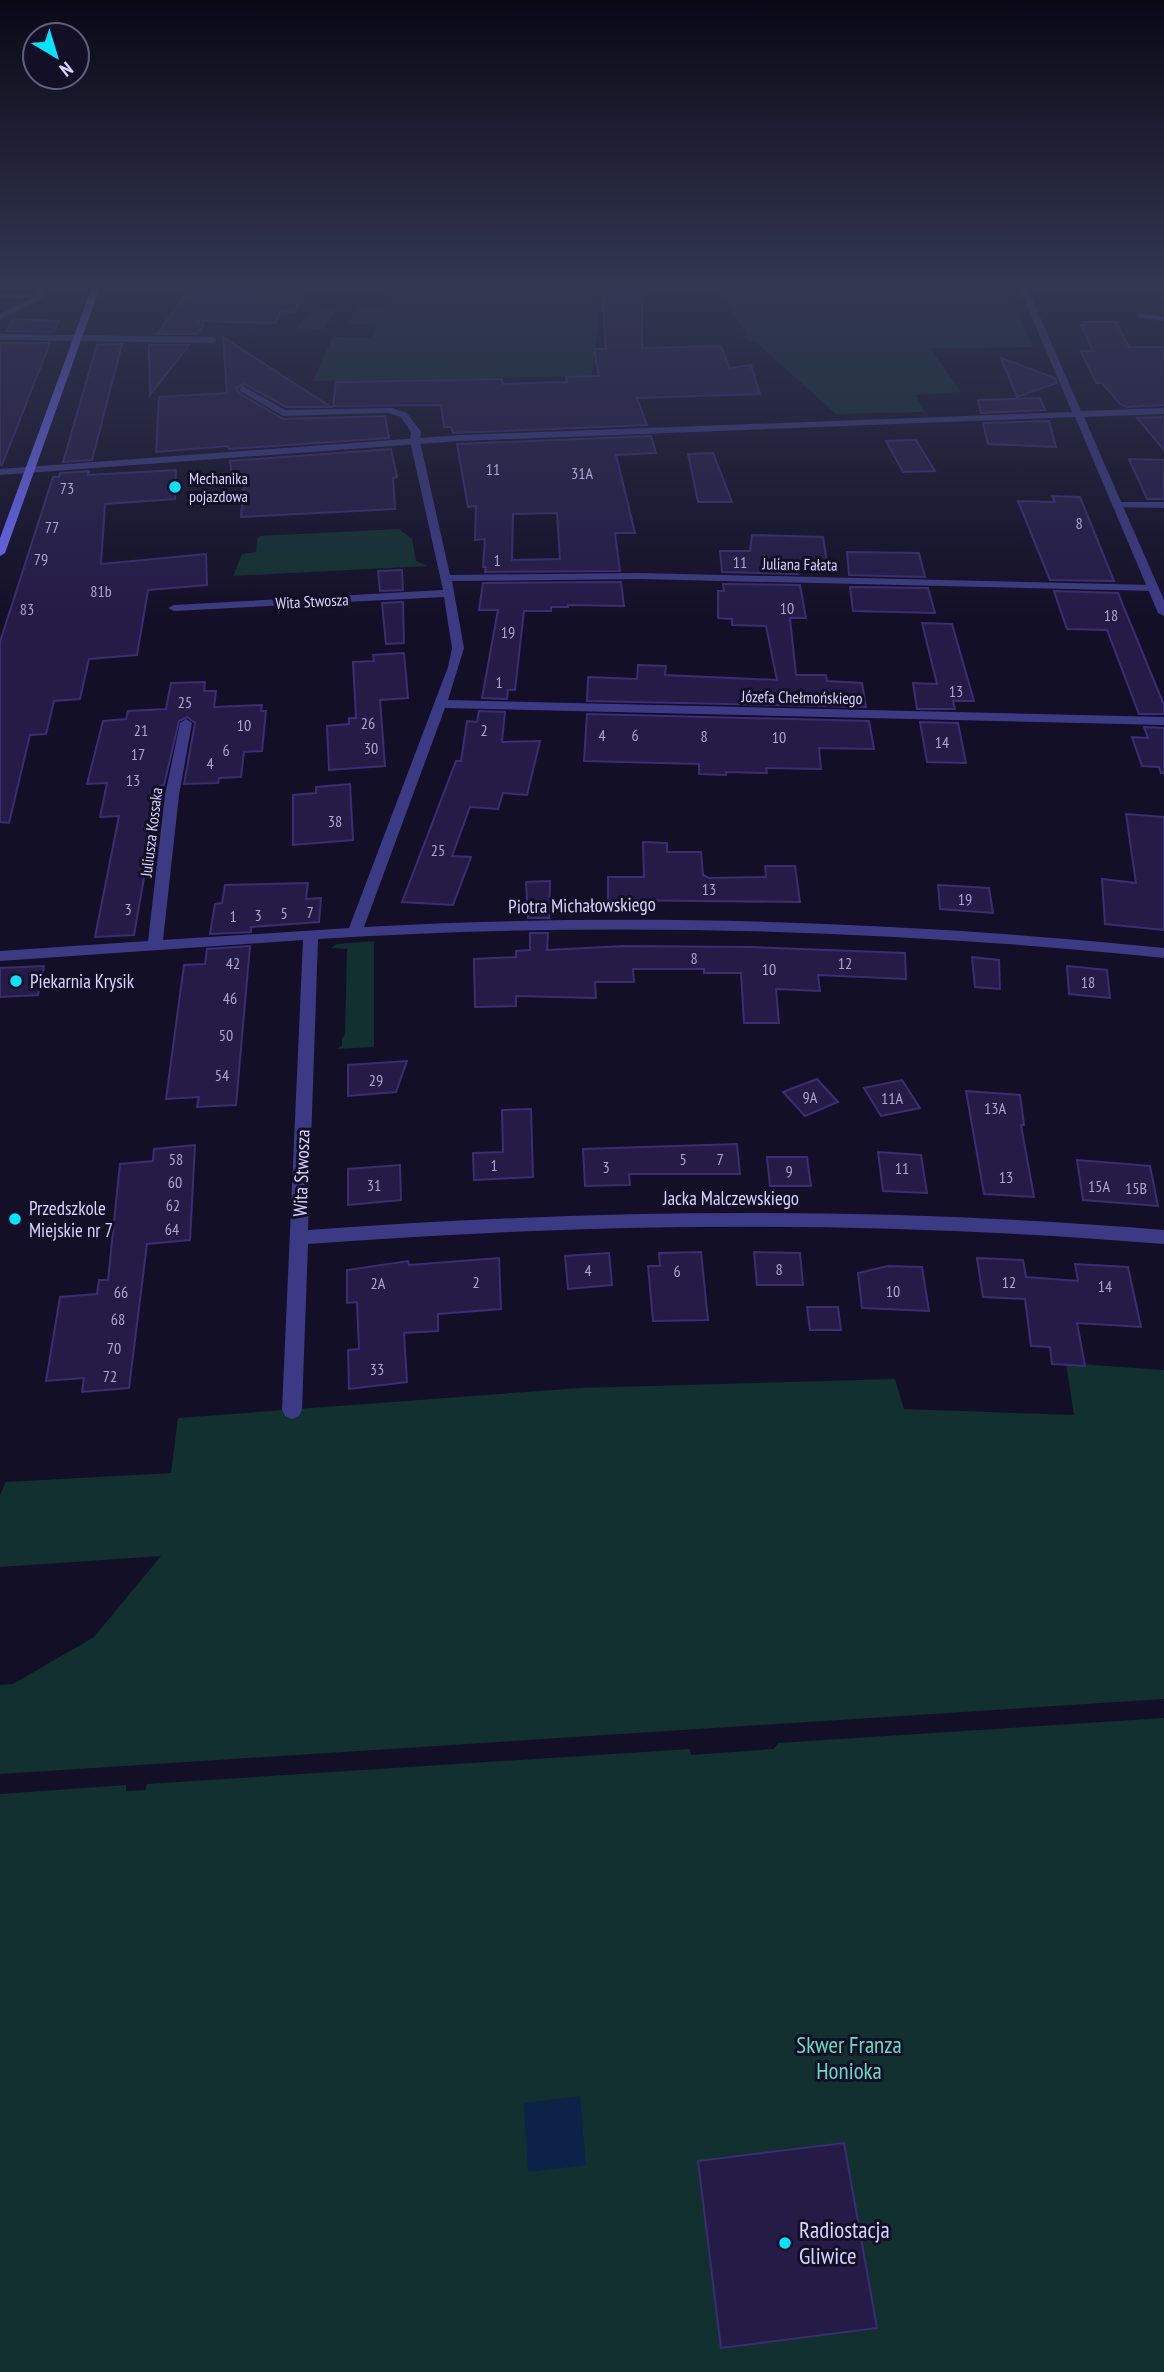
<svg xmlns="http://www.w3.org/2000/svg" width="1164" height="2372" font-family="'PT Sans Narrow',sans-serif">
<rect width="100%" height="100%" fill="#130f26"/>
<g fill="#12302f">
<path d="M395 287 439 288 437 293H441L443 287H1008L1033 347 930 348 961 392 915 395 925 412 836 414 758 344 742 337 746 333 724 299 715 291H601L592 376 313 381 333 337 371 338 377 325 348 324 357 306H383Z"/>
<path d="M323 308H336L324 329 297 328 305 316Z"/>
<path d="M399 529 412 539 416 561 428 566 233 576 242 554 256 552 257 539 260 536Z"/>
<path d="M374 941V1047L336 1049 342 1046V1038L345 1035 347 949 331 948 337 944Z"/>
<path d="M1066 1363 1164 1370V1699L0 1774V1685L13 1684 94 1637 161 1556 0 1567V1495L6 1482 171 1473 178 1418 580 1388 895 1379 904 1409 1074 1415Z"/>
<path d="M1164 1718V2372H0V1794L126 1785V1791L145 1790 147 1784 690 1749 691 1755 774 1749 778 1743Z"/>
</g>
<path fill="#0c2248" d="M580 2096 586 2165 528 2172 524 2103Z"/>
<g fill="#241b47" stroke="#3b2d73" stroke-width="2" fill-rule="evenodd">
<path d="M191 287H307L294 312 281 311 275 323 198 321 204 325 197 334H157Z"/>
<path d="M602 291H642V348L721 346 729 368 751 365 760 394 637 398 647 425 453 433 451 427H444L441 405 333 406 336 382 502 379 503 384 567 382 566 377 599 376 594 349H606Z"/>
<path d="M13 319 59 321 54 332 6 331Z"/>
<path d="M1083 322H1116L1129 347H1164V405L1127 407 1120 404 1102 383H1096L1081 351H1093L1081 325H1085Z"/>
<path d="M223 337 331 407H286L244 384 236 388 239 393 283 419 385 416 389 438 229 449 228 446 156 452 159 397 227 393Z"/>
<path d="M0 343H50L2 465H0Z"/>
<path d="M122 344 92 460 63 462 97 345Z"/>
<path d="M149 345H189L150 395Z"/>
<path d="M1001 358 1055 378 1057 383 1017 397Z"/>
<path d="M1040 398 1045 410 981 413 978 400Z"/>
<path d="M1164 417V450L1137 418Z"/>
<path d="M1049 421 1056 447 988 444 983 423Z"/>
<path d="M651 436 656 453 616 455 635 533H615L620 571 485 572 486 567H483L485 539 475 540 476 506 468 507 457 444ZM557 513 560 559 512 560 513 514Z"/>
<path d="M916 440 935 471 903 472 886 441Z"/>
<path d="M391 449 397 477 393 478 395 509 241 517 244 482H233L230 461Z"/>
<path d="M713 453 732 502H698L688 454Z"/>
<path d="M1129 459 1164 460V499H1147Z"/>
<path d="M176 470 175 499 105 504 101 564 206 554 207 585 148 590 137 655 89 659 80 699 54 701 46 734 30 735 9 823 0 822V642L53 477H59L60 473 89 471 88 475Z"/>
<path d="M1052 496 1080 497 1114 581 1050 580 1018 501 1055 502Z"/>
<path d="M752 535 823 537 828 568 797 567 798 574 722 572 720 551H750Z"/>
<path d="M847 552 919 553 925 577 849 575Z"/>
<path d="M402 570 403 590 380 591 378 571Z"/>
<path d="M621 582 624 606 568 605V607H551V611H524L515 690H508L507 699 482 698 498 610H479L483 583Z"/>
<path d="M723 584 800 585 806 618H790L796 675H826L827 681 862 683 866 707 587 701 588 677 637 679 638 665 666 666 665 675 777 680 766 626 732 625V619L718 618V591H724Z"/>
<path d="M850 587 928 588 935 613 853 611Z"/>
<path d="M1054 591 1118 593 1164 705V714H1139L1107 630 1067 629Z"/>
<path d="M403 602 404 643 386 644 382 603Z"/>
<path d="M922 623 952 624 974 701H953L955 709H917L913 683 937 684Z"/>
<path d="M404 653 408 698 380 700 385 766 329 770 327 726 349 724V718H356L353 662 374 661 373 655Z"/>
<path d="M205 682 204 691H216L214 707 262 705 261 711H266L262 751 244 752 241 777 219 778 218 783 184 784 195 723 187 717 179 721 164 785 160 786 134 935 95 937 119 816 100 817 107 783 87 784 103 721 126 719 128 711 166 709 171 683Z"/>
<path d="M479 711 505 712 502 742 540 741 527 795 503 793 498 809 470 807 452 856 471 857 453 905 402 902 456 761H461L467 721 477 722Z"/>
<path d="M587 714 869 721 874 749 819 748 821 769 766 768 767 773 726 772V775L699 774V764L584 761Z"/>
<path d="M920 722 958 723 966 763 927 762Z"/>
<path d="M1144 727 1164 728V773H1161L1159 767 1142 766 1132 737 1148 738Z"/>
<path d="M350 784 353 840 293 845V795L316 793V787Z"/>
<path d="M1126 814 1164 817V930L1105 924 1102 879 1136 883Z"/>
<path d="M643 842 667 843V852H701L703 875 709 878 766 877 765 866H795L800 902 608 900V877H644Z"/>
<path d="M550 881 549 918H528L526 882Z"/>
<path d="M308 883 306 899 321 898 319 922 251 927V932L210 934 215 904 222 903 225 885Z"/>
<path d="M938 885 989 888 993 913 940 909Z"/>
<path d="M530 933H548L547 950 624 946 752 947 905 953 906 979 818 975 820 991 776 989 779 1023H744L741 973H704V969H633L634 982H595L596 998 516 996V1006L475 1007 474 959 516 957V951L530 950Z"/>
<path d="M250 946 236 1105 197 1107 199 1097 166 1099 184 965 205 964 207 949Z"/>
<path d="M972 957 999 960 1000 989 975 987Z"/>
<path d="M44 966 38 995 0 997V968Z"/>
<path d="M1067 966 1107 970 1110 998 1069 994Z"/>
<path d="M407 1061 396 1092 348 1096V1065Z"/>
<path d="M817 1079 838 1102 805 1116 783 1092Z"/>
<path d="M902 1080 920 1108 881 1116 864 1088Z"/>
<path d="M966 1091 1020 1095 1024 1125H1021L1034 1197 984 1194Z"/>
<path d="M531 1109 533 1177 474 1180 473 1153 503 1152 502 1110Z"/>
<path d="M737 1144 740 1174H629L630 1185 585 1186 583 1149Z"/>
<path d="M195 1145 190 1240 147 1244 129 1388 82 1392 84 1378 46 1381 60 1297 97 1294 99 1280H108L120 1164 153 1161 154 1149Z"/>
<path d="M878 1152 921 1155 927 1193 883 1191Z"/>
<path d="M767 1157H807L811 1186H770Z"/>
<path d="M1077 1160 1150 1166 1158 1206 1083 1200Z"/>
<path d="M400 1165 401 1200 348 1205V1169Z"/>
<path d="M701 1252 708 1320 653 1321 648 1266H660L659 1253Z"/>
<path d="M754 1252 800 1253 803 1285H757Z"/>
<path d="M609 1253 612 1285 568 1289 565 1256Z"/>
<path d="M499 1258 501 1309 438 1314V1331L404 1333 407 1382 349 1389 348 1350 359 1349 357 1302 347 1303V1270L408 1261 409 1265Z"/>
<path d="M977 1258 1023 1260 1026 1277 1078 1281 1075 1264 1128 1267 1141 1327 1077 1323 1085 1366 1052 1364 1050 1347 1031 1346 1025 1299 983 1297Z"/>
<path d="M888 1266 922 1267 929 1311 862 1308 858 1273Z"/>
<path d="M807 1307H838L841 1330H810Z"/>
<path d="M844 2143 877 2328 721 2348 698 2161Z"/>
</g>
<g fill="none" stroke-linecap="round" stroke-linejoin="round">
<g fill="#3d3a85" fill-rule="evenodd">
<path d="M38 287H46L43 298 0 319V314L32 298H0V294H37Z"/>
<path d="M1139 313 1164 317V321L1136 317Z"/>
<path d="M0 334 213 337 217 340 213 343 0 340Z"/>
<path d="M243 386 285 410 392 408 407 413 421 432 420 441 450 575 639 573 1153 585 1159 588 1153 591 639 579 452 581 464 648 448 700 1164 717V725L445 708 364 927C631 912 898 921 1164 948V958C883 929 600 921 318 939L308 1230C597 1209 876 1206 1164 1230V1244C874 1220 597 1222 308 1244L302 1410 299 1416 292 1419 285 1416 282 1410 303 940 0 961V951L148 941 165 795 180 723 186 719 192 723 179 795 163 940 349 928 448 667 452 648 444 597 174 611 168 608 174 605 443 590 410 441 411 432 401 417 388 413 283 416 240 391 239 389Z"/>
<path d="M1117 502H1164V508L1113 507 1112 505Z"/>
</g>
<path fill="#3d3a85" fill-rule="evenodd" d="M1019 287H1027L1081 411 1164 408V414L1084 417 1164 600V616L1158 613 1075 417 460 441 0 475V469L460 435 1072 412Z"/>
<path fill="#6f6bff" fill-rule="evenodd" d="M92 287H100L5 553 0 556V538Z"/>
</g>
<linearGradient id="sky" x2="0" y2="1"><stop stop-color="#0a0815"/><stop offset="0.46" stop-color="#333752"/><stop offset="1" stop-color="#333752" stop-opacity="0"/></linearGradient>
<rect width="1164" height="619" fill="url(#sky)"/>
<g fill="#00e5ff" stroke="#130f26" stroke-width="2.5">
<circle cx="175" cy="487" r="7"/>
<circle cx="16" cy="981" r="7"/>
<circle cx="15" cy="1219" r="7"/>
<circle cx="785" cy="2243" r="7"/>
</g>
<g text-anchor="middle" stroke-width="6" stroke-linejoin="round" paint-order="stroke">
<g font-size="16" fill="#aca6d1">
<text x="493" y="475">11</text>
<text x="582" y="479">31A</text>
<text x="67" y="494">73</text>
<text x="1079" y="529">8</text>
<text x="52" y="533">77</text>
<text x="41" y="565">79</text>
<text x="497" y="566">1</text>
<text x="740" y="568">11</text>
<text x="101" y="597">81b</text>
<text x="787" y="614">10</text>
<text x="27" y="615">83</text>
<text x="1111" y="621">18</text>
<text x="508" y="638">19</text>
<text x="499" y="688">1</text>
<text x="956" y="697">13</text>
<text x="185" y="708">25</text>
<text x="368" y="729">26</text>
<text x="244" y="731">10</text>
<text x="141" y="736">21</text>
<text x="484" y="736">2</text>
<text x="602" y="741">4</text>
<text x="635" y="741">6</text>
<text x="704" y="742">8</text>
<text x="779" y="743">10</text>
<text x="942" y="748">14</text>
<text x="371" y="754">30</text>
<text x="226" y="756">6</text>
<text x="138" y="760">17</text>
<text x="210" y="769">4</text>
<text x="133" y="786">13</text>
<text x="335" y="827">38</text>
<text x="438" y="856">25</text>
<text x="709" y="895">13</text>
<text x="965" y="905">19</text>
<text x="128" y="915">3</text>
<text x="310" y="918">7</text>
<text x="284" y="919">5</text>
<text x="258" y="921">3</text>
<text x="233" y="922">1</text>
<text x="694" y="964">8</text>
<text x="233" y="969">42</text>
<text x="845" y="969">12</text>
<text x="769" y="975">10</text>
<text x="1088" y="988">18</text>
<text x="230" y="1004">46</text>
<text x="226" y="1041">50</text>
<text x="222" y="1081">54</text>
<text x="376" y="1086">29</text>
<text x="810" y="1103">9A</text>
<text x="892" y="1104">11A</text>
<text x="995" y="1114">13A</text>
<text x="176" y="1165">58</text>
<text x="683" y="1165">5</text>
<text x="720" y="1165">7</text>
<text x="494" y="1171">1</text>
<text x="606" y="1173">3</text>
<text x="902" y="1174">11</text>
<text x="789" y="1177">9</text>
<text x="1006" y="1183">13</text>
<text x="175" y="1188">60</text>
<text x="374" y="1191">31</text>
<text x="1099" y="1192">15A</text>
<text x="1136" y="1194">15B</text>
<text x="173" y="1211">62</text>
<text x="172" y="1235">64</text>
<text x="779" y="1275">8</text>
<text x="588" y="1276">4</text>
<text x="677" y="1277">6</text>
<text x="476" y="1288">2</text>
<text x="1009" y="1288">12</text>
<text x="378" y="1289">2A</text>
<text x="1105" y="1292">14</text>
<text x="893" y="1297">10</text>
<text x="121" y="1298">66</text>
<text x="118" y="1325">68</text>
<text x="114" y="1354">70</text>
<text x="377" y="1375">33</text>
<text x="110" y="1382">72</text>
</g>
<g font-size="16" fill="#d9d4ff" stroke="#130f26" text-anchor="start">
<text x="189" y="484">Mechanika<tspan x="189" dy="18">pojazdowa</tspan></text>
</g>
<g font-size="16" fill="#d9d4ff" stroke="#130f26">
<text transform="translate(800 564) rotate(1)" y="6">Juliana Fałata</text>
<text transform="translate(312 601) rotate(-3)" y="6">Wita Stwosza</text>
<text transform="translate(802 697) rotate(1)" y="6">Józefa Chełmońskiego</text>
<text transform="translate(151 832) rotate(-83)" y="6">Juliusza Kossaka</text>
</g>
<g font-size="19" fill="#d9d4ff" stroke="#130f26">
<text transform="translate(582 905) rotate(-1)" y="7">Piotra Michałowskiego</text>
<text transform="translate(301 1173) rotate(-88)" y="7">Wita Stwosza</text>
<text x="731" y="1205">Jacka Malczewskiego</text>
</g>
<g font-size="19" fill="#d9d4ff" stroke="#130f26" text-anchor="start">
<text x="30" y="988">Piekarnia Krysik</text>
<text x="29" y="1215">Przedszkole<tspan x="29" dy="22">Miejskie nr 7</tspan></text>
</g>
<g font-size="23" fill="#5fe0c0" stroke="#130f26">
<text x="849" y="2053">Skwer Franza<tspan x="849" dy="26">Honioka</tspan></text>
</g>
<g font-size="23" fill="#d9d4ff" stroke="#130f26" text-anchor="start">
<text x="799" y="2238">Radiostacja<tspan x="799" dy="26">Gliwice</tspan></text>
</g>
</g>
<g transform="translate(56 56) rotate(142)"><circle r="33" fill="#130f26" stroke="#625e7d" stroke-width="2"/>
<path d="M0-5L12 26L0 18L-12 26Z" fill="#00e5ff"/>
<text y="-10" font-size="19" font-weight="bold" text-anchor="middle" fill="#d9d4ff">N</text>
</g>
</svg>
